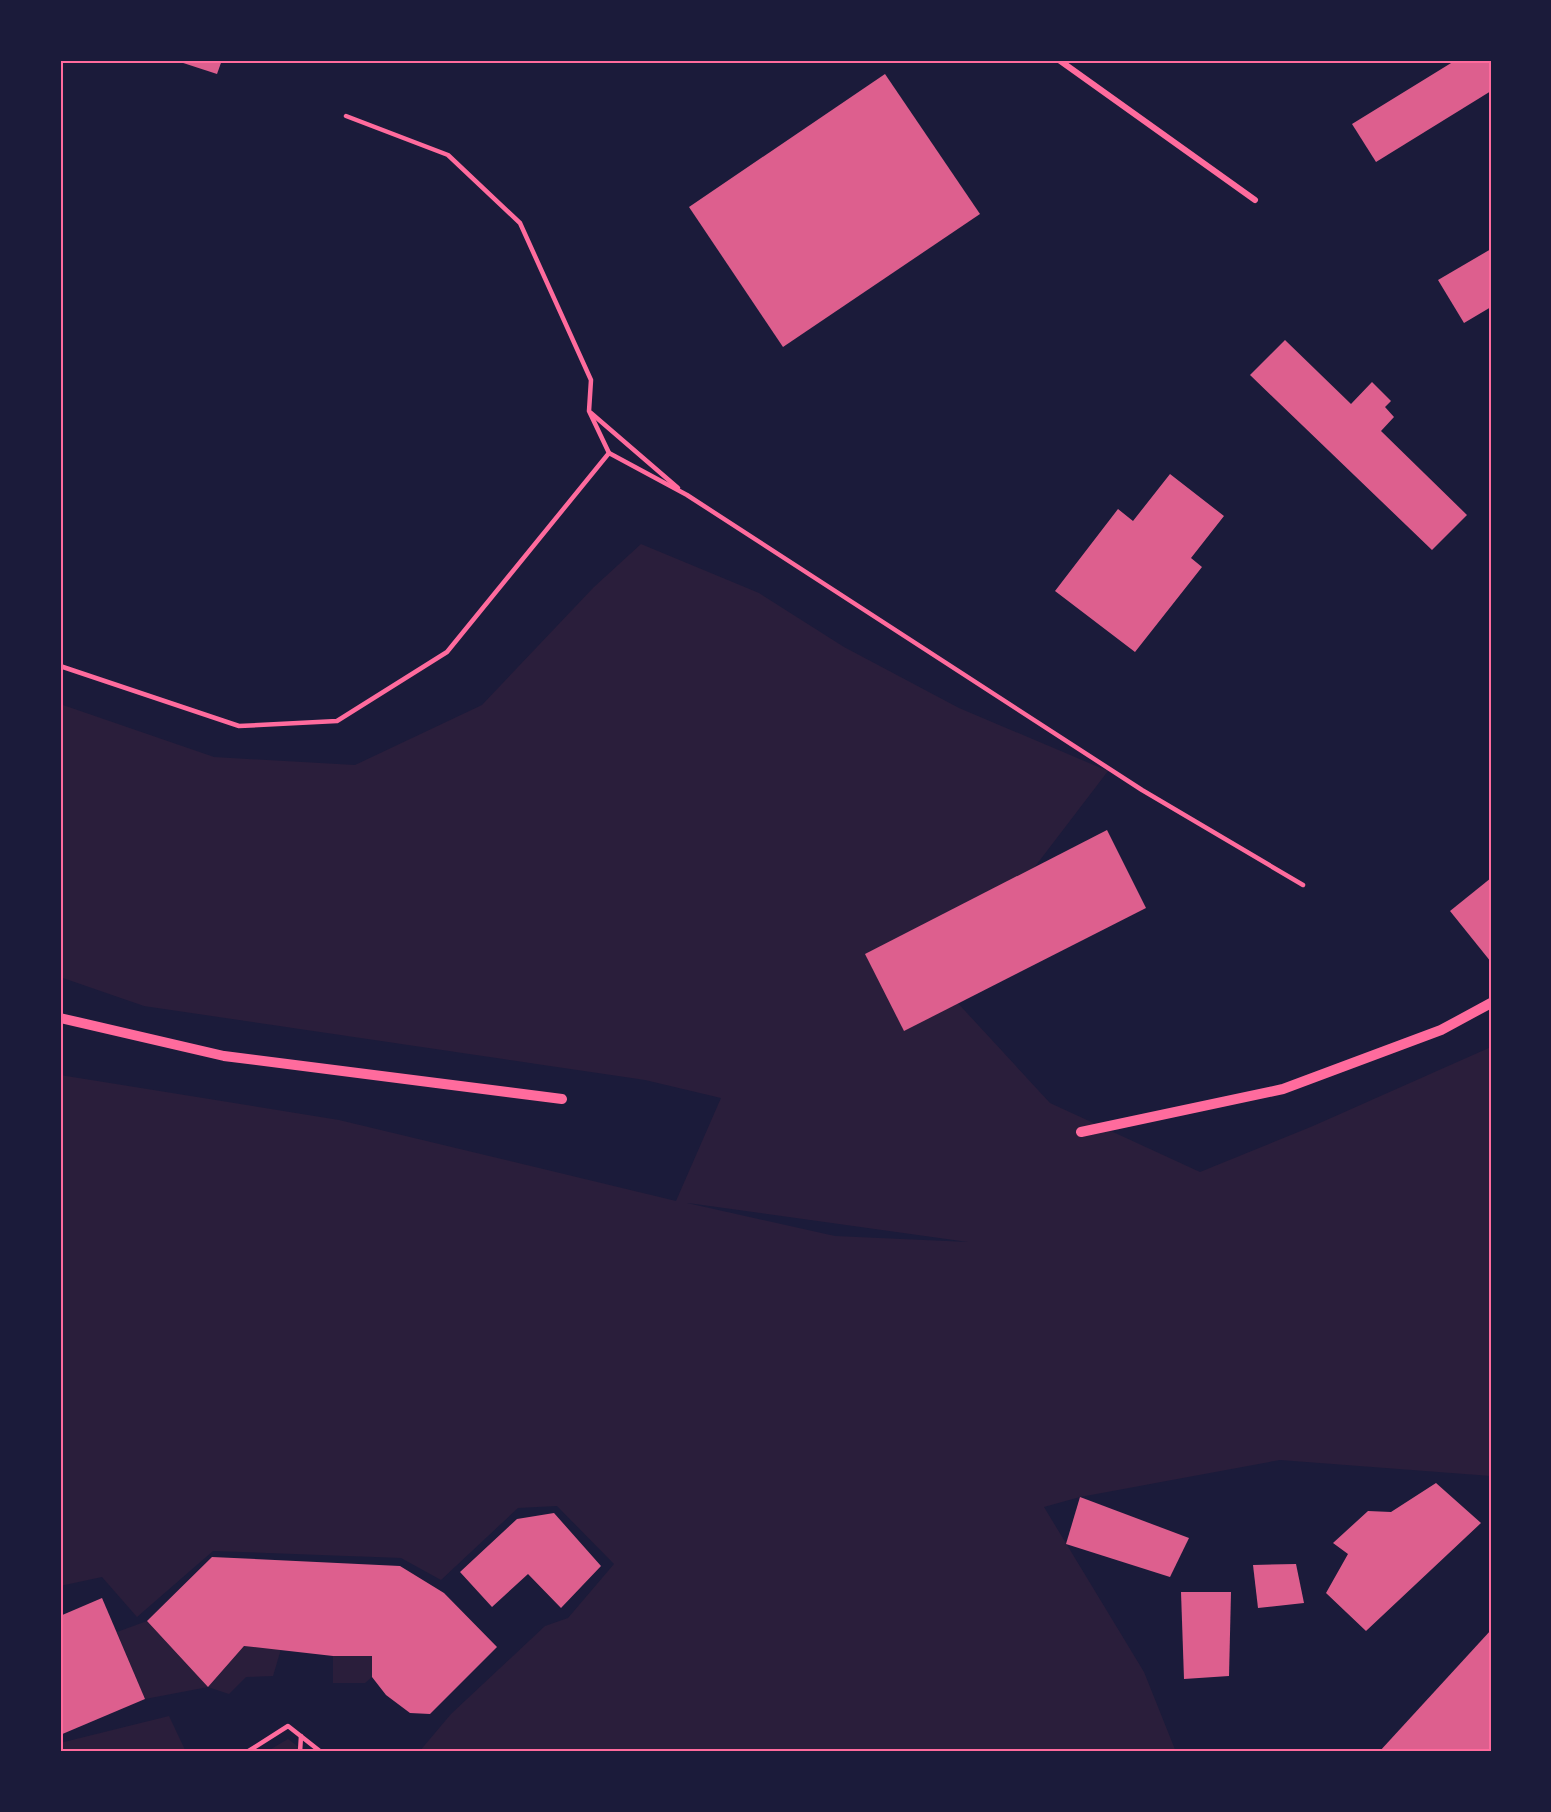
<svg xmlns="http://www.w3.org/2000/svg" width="1551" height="1812" font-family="'Asap Condensed',sans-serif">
<rect width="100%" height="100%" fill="#1b1b3a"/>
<g fill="#2a1e3b" fill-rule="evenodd">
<path d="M641 544 759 593 844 647 959 708 1108 771 943 987 1050 1103 1200 1172 1313 1126 1491 1047V1476L1280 1460 1080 1497 1044 1507 1144 1672 1176 1752H419L451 1714 545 1626 568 1618 614 1564 557 1506 518 1508 441 1580 401 1558 213 1551 137 1617 102 1577 60 1586V1075L339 1120 676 1201 721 1098 645 1080 144 1006 60 977V704L214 757 355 765 482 705 594 587ZM687 1203H688L968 1242 835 1236Z"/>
<path d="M147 1621 208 1687 244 1646 281 1649 273 1676 246 1677 229 1694 208 1687 145 1699 117 1632Z"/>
<path d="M333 1656H372V1677L365 1683H333Z"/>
<path d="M169 1716 186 1752H60V1743Z"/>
<path d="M288 1739 305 1752H266Z"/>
</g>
<g fill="#dd5f8e">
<path d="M174 60H222L217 74Z"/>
<path d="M1456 60H1491V91L1376 162 1352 124Z"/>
<path d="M885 74 980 214 783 347 689 207Z"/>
<path d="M1491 249V307L1464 323 1438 280Z"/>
<path d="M1285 340 1351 404 1372 382 1391 401 1385 407 1394 417 1381 431 1467 515 1432 550 1250 375Z"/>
<path d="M1170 474 1224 516 1191 558 1202 567 1135 652 1055 591 1118 509 1133 521Z"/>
<path d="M1107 830 1146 908 904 1031 865 954Z"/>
<path d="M1491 878V962L1450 911Z"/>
<path d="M1436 1483 1481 1523 1366 1631 1326 1593 1348 1554 1333 1543 1368 1511 1391 1512Z"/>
<path d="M1080 1497 1189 1538 1170 1577 1066 1544Z"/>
<path d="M554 1513 601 1566 561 1608 528 1574 492 1607 460 1572 517 1519Z"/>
<path d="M212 1557 400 1566 444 1593 497 1647 430 1714 410 1713 386 1695 372 1677V1656H333L244 1646 208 1687 147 1621Z"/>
<path d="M1296 1564 1304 1603 1258 1608 1253 1565Z"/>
<path d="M1181 1592H1231L1229 1676 1184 1679Z"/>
<path d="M102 1598 145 1699 60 1735V1616Z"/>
<path d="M1491 1630V1752H1379Z"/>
</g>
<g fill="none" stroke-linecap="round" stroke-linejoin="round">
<g stroke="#ff6b9d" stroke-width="4.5">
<path d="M346 116 448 155 520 223 591 380 589 411 609 453"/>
<path d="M591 413 678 488"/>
<path d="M60 666 239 726 337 721 447 652 609 453 687 495 1142 790 1303 885"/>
<path d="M247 1752 288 1726 321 1752"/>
<path d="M300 1752 301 1736"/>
</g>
<path stroke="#ff6b9d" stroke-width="6" d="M1059 60 1255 200"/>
<g stroke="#ff6b9d" stroke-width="10">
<path d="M60 1018 224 1056 562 1099"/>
<path d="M1081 1132 1283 1089 1441 1030 1491 1003"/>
</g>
</g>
<rect width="1551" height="1812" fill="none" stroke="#1b1b3a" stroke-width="123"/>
<rect x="62" y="62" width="1428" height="1688" fill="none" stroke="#ff6b9d" stroke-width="2"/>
</svg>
